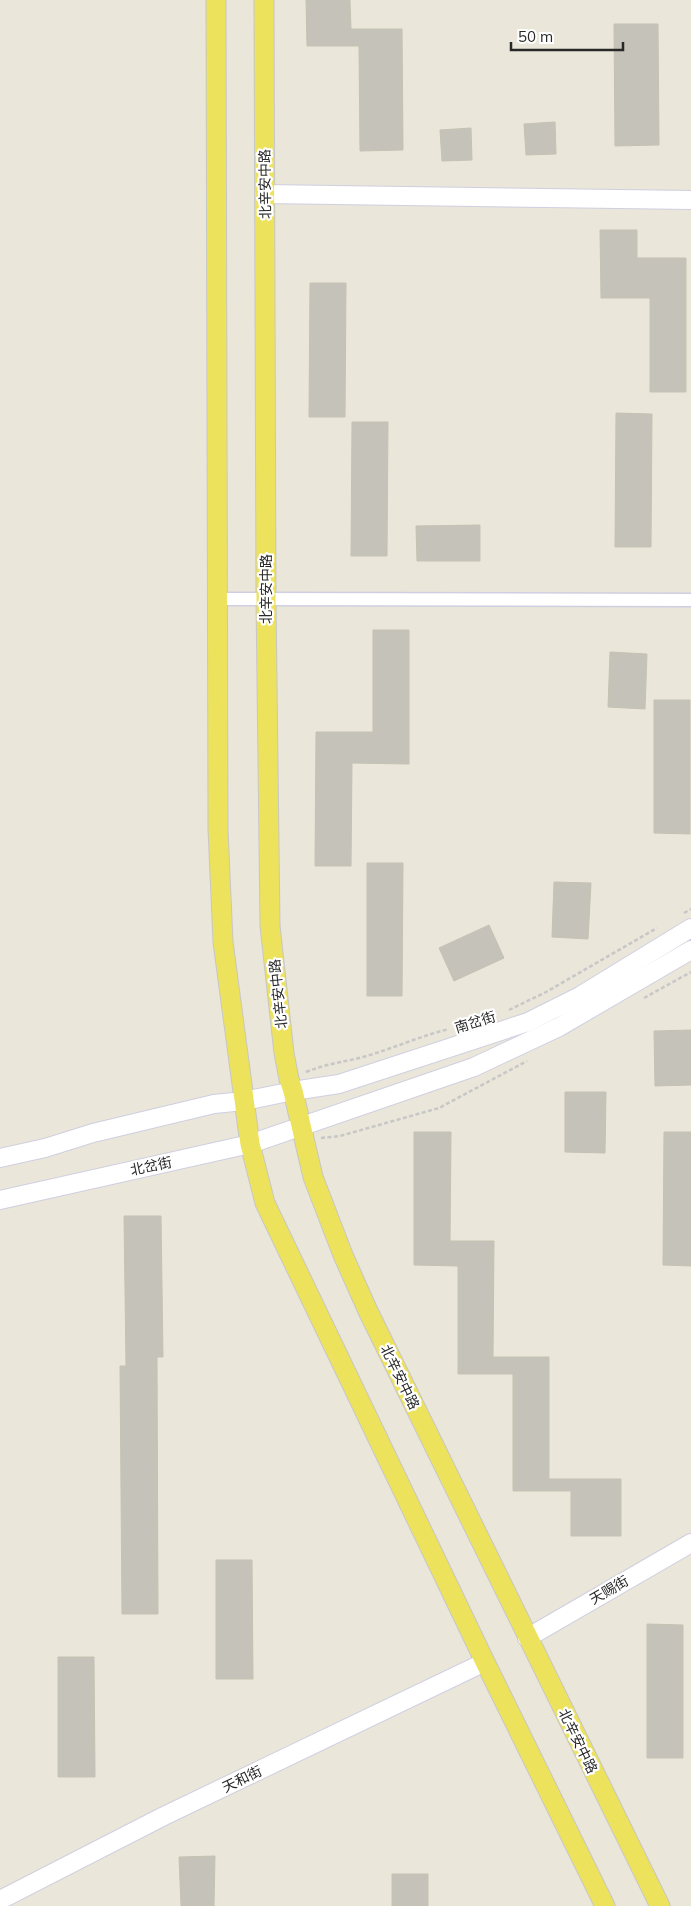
<svg xmlns="http://www.w3.org/2000/svg" width="691" height="1906" font-family="Mulish,'Noto Sans SC',sans-serif">
<rect width="100%" height="100%" fill="#eae6d9"/>
<g fill="#c5c2b9" stroke="#c5c2b3">
<path d="M306 0H350L351 29H402L403 150 360 151 359 46H307Z"/>
<path d="M614 24H658L659 145 615 146Z"/>
<path d="M555 122 556 154 526 155 524 124Z"/>
<path d="M471 128 472 160 442 161 440 130Z"/>
<path d="M600 230H637V258H686V392H650V298H601Z"/>
<path d="M310 283H346L345 417H309Z"/>
<path d="M616 413 652 414 651 547H615Z"/>
<path d="M352 422H388L387 556H351Z"/>
<path d="M480 525V561H417L416 526Z"/>
<path d="M373 630H409V764L352 763 351 866H315L316 732H373Z"/>
<path d="M610 652 647 654 645 709 608 707Z"/>
<path d="M654 700H690V834L654 833Z"/>
<path d="M367 863H403L402 996H367Z"/>
<path d="M554 882 591 883 588 939 552 937Z"/>
<path d="M489 925 504 958 454 981 439 948Z"/>
<path d="M691 1030V1085L655 1086 654 1031Z"/>
<path d="M565 1092H606L605 1153 565 1152Z"/>
<path d="M414 1132H451L450 1241H494L493 1357H549V1479H621V1536H571V1491H513V1374H458V1266L414 1265Z"/>
<path d="M664 1132H691V1266L663 1265Z"/>
<path d="M124 1216H161L163 1357H157L158 1614H122L120 1366H126Z"/>
<path d="M216 1560H252L253 1679H216Z"/>
<path d="M647 1624 683 1625V1758H647Z"/>
<path d="M58 1657H94L95 1777H58Z"/>
<path d="M215 1856 214 1906H181L179 1857Z"/>
<rect x="392" y="1874" width="36" height="32"/>
</g>
<g fill="none" stroke-linecap="round" stroke-linejoin="round">
<g stroke="#cfcfe1" stroke-width="15">
<path id="street" d="M218 599 691 600"/>
</g>
<g stroke="#cfcfe1" stroke-width="20">
<g id="secondary">
<path d="M264 194 691 200"/>
<path d="M0 1158 45 1148 93 1133 214 1104 244 1101 293 1091 339 1084 528 1022 580 996 691 928"/>
<path d="M0 1200 250 1144 474 1067 559 1027 691 950"/>
<path d="M527 1638 691 1543"/>
<path d="M0 1900 164 1816 485 1662"/>
</g>
</g>
<g stroke="#c7c7c7" stroke-width="21">
<g id="primary">
<path d="M216 0 218 829 223 942 250 1144 265 1203 485 1662 605 1906"/>
<path d="M264 0 266 599 270 926 284 1053 289 1079 293 1091 313 1177 343 1255 368 1311 660 1906"/>
</g>
</g>
<g stroke="#c7c7c7" stroke-width="2.5" stroke-dasharray="4 2.5" stroke-linecap="butt">
<path d="M684 913 691 909"/>
<path d="M644 998 691 972"/>
<path d="M509 1010 546 992 657 928"/>
<path d="M306 1072C325 1064 344 1062 363 1057 392 1049 420 1036 449 1029"/>
<path d="M321 1138 340 1136 439 1108 527 1061"/>
</g>
<use href="#street" stroke="#fff" stroke-width="12"/>
<use href="#secondary" stroke="#fff" stroke-width="18"/>
<use href="#primary" stroke="#ede25b" stroke-width="19"/>
</g>
<g text-anchor="middle" stroke-width="4.5" stroke-linejoin="round" paint-order="stroke">
<g font-size="14" fill="#282828" stroke="#fff">
<text transform="translate(265 184) rotate(-91)" y="5">北辛安中路</text>
<text transform="translate(266 589) rotate(-90)" y="5">北辛安中路</text>
<text transform="translate(278 994) rotate(-96)" y="5">北辛安中路</text>
<text transform="translate(475 1022) rotate(-17)" y="5">南岔街</text>
<text transform="translate(151 1166) rotate(-12)" y="5">北岔街</text>
<text transform="translate(400 1377) rotate(64)" y="5">北辛安中路</text>
<text transform="translate(609 1590) rotate(-30)" y="5">天赐街</text>
<text transform="translate(578 1741) rotate(64)" y="5">北辛安中路</text>
<text transform="translate(242 1779) rotate(-26)" y="5">天和街</text>
</g>
</g>
<path d="M511 42v8h112v-8" fill="none" stroke="#282828" stroke-width="2.5"/>
<text x="518" y="42" font-size="15" fill="#282828" stroke="#ffffff" stroke-width="4" paint-order="stroke">50 m</text>
</svg>
